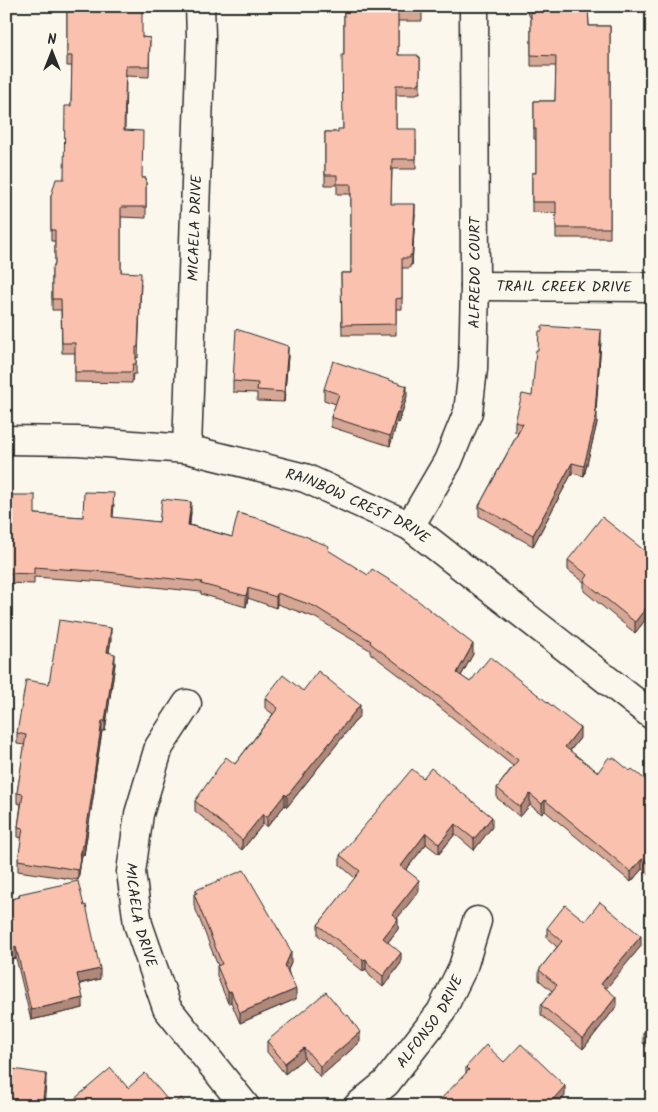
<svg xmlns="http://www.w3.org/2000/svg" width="658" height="1112" font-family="Kalam,sans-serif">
<rect width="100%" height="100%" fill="#fbf7ec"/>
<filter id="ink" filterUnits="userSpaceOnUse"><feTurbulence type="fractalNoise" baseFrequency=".02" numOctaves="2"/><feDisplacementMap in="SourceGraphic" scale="10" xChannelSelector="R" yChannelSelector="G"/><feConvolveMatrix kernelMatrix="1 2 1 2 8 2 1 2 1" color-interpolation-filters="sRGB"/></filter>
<g filter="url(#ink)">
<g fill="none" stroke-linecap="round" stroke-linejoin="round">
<g stroke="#2b2b2b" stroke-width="31">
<g id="street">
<path id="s1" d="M475 286 652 287"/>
<path id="s2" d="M6 440 78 441 187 449 305 478 410 526 652 715"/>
<path id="s3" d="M187 449 201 36 200 6"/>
<path id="s4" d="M410 526 448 461 468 412 473 369 475 286 474 6"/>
<path id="s5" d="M187 704 159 747 139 814 131 872 138 924 167 1008 245 1106"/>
<path id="s6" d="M358 1106 386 1083 441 1012 463 967 477 921"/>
</g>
</g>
<use href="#street" stroke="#fbf7ec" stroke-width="28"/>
</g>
<g fill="#d7a796" stroke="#2b2b2b">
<path d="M67 6 142 37 150 38 149 77 126 76 125 130 142 178H146V218L121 217V272L141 283 138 358 136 357V374H133L132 383 75 382V353H62L61 310H52V269L55 263V241H51V196L64 179 71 106 72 66H67Z"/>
<path d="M344 6H422V21H398V55L420 57V93H417V95H396V129L416 140V169H392L391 204 415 214 412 265H410V268H402V309H396V335H342L341 273H351V194H337V185H325V132H338L343 129 344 55Z"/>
<path d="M527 6H588L589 26H610V238H556V213L532 212V173H536V139H534V101H555L556 66H531V19L527 11Z"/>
<rect x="646" y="327" width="6" height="84"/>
<path d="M601 341 596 412 597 423 584 476 572 473 533 546 479 516V506L518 433 515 432V422L532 396Z"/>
<path d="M288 356 284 402 257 401V393L233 392V381Z"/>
<path d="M324 389 407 396 399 423 397 422 390 446 331 427V417L336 404 324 400Z"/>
<path d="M6 495 35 514 83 517 114 504 113 518 159 522 191 512 190 525 232 537 267 522 310 539 329 551 473 654 461 676 470 682 580 738 570 751 598 772 630 771 652 785V877L642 869 631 882 545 811 542 814 530 805 520 817 497 798V788L513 766 403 678 370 653V650L314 617 277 604 276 608 248 598 246 607 201 594V592L107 582 34 577V584L6 583Z"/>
<path d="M652 553V615L650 614 635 633 584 591V582L568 570V560L650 555Z"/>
<path d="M111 639 109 653 115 664 105 731H102L94 782V791L84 855H82L78 880 18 871V860L22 838 18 837V827L21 804 17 803V793L25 745 17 744V733L49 684Z"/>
<path d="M303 691 360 715 287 807 285 805 267 827 263 824 242 850 195 811V801L235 764 273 714 265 708V698Z"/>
<path d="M423 778 492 827 474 850 455 834 439 854 426 844 406 870 419 891 397 918 398 929 388 942 401 963 383 987 370 976 366 969 363 971 318 935V925L355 878 340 865V855Z"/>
<path d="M196 890 291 963 288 970 296 999 240 1023 231 1002 228 1003 217 976V966H218L194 905V894H196Z"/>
<path d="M19 894 100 979 80 984 83 1008 31 1020 16 958 6 960V928L9 925V913L19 897Z"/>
<path d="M585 921 641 946 606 988 616 1007 583 1049 541 1015V1005L552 991 539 980V970L557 947 547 938V928Z"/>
<path d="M652 1023V1051L643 1043V1033Z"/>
<path d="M267 1041 360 1042 320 1077 304 1058 285 1074 267 1052Z"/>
<path d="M504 1062 565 1096 556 1106H435L466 1074V1067Z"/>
</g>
<g fill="#af887a" stroke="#2b2b2b">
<path d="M415 204V214L412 265V255Z"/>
<path d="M601 330V341L595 419 597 413V423L584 476V466L595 412Z"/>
<path d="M288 346V356L284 402V392Z"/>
<path d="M407 386V396L399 423V412Z"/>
<path d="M397 412V422L390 446V436Z"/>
<path d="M572 463V473L533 546V535Z"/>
<path d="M191 502V512L188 535V525Z"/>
<path d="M248 588V598L246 607V596Z"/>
<path d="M277 593V604L276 608V597Z"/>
<path d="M650 603V614L635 633V622Z"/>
<path d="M111 628V639L107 663V652Z"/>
<path d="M473 644V654L457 683V673Z"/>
<path d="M115 654V664L105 731V721Z"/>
<path d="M360 705V715L287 807V796Z"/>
<path d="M102 721V731L94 782V791L84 855V845L93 781Z"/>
<path d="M580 728V738L565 757V747Z"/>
<path d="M285 794V805L267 827V817Z"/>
<path d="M530 794V805L520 817V807Z"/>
<path d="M545 800V811L542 814V804Z"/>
<path d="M263 814V824L242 850V840Z"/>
<path d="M492 817V827L474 850V839Z"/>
<path d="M455 824V834L439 854V844Z"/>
<path d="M426 833V844L401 876V866Z"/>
<path d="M82 845V855L78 880V870Z"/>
<path d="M642 859V869L631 882V872Z"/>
<path d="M419 880V891L392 925V914Z"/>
<path d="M398 919V929L383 949V938Z"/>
<path d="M641 936V946L601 995V984Z"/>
<path d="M16 947V958L6 960V950Z"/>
<path d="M291 952V963L285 976V966Z"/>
<path d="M401 953V963L383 987V976Z"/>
<path d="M366 959V969L363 971V960Z"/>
<path d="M100 969V979L77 984V974Z"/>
<path d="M296 989V999L240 1023V1013Z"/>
<path d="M231 991V1002L228 1003V992Z"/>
<path d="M616 997V1007L583 1049V1039Z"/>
<path d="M83 998V1008L31 1020V1010Z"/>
<path d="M360 1032V1042L320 1077V1066Z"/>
<path d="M304 1048V1058L285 1074V1063Z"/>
<path d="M46 1074V1084L44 1106 43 1099Z"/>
<path d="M565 1086V1096L556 1106H546Z"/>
</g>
<g fill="#fac2ae" stroke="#2b2b2b">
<path d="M67 6H142V37L150 38 149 66H126L124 130 143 131 142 178H146V207H121V272L141 273 138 347H136V364H133L132 372H75V343H62L61 299H52V269L55 263V230H51V196L56 179H64L65 106H71L72 56H67Z"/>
<path d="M344 6H422V11H398V55H418V57H420V83H417V85H396V129H416V159H392L391 204H415L412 255H410V258H402V298L396 299V324L342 325 341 273H351V184H337V175H325V132H338V129H343L342 55H344Z"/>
<path d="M530 6H588L589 26H610V228H556V202H532V173H536V129H534V101H555L556 56 531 55V9Z"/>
<path d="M542 326 601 330 595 412 597 413 584 466 572 463 533 535 479 506 523 424 515 422 522 394 532 396 536 350H538L539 331H542Z"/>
<rect x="646" y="327" width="6" height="74"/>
<path d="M236 329 288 346 284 392 257 390 258 383 233 381Z"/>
<path d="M333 361 407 386 399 412H397L390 436 331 417 339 394 324 389Z"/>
<path d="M84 492 114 493 112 517 159 522 162 499 191 502 188 525 232 537 238 513 267 521V522L310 538V539L329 546 328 550 368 575 372 569 402 588 473 644 457 673 470 682 490 657 580 728 565 747 598 772 609 757 612 759 613 757 630 771 632 769 652 785V866L642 859 631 872 545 800 542 804 530 794 520 807 497 788 518 760 403 668 370 643 371 641 314 606 277 593 276 597 248 588 246 596 201 584 202 582 107 572 34 567V574L6 573V495H35V514L83 517Z"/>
<path d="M602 517 650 555 652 553V605L650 603 635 622 584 581 588 575 568 560Z"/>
<path d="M59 620 111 628 107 652 115 654 105 721H102L93 781H94L84 845H82L78 870 18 860 23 828 18 827 23 794 17 793 26 735 17 733 26 680 49 684Z"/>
<path d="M318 671 360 705 287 796 285 794 267 817 263 814 242 840 195 801 226 757 235 764 278 708 265 698 283 675 303 691Z"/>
<path d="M431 768 492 817 474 839 455 824 439 844 426 833 401 866 419 880 392 914 398 919 383 938 401 953 383 976 370 966 366 959 363 960 318 925 360 871 340 855 412 769 423 778Z"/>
<path d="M244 870 287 944 291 952 285 966 296 989 240 1013 231 991 228 992 217 966 222 964 194 894 197 893 196 890Z"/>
<path d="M78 881 84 906 86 905 100 969 77 974 83 998 31 1010 16 947 6 950V928L11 924 9 913 11 899 20 897 19 894Z"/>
<path d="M600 902 641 936 601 984 616 997 583 1039 541 1005 557 985 539 970 562 941 547 928 565 905 585 921Z"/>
<path d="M326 992 346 1016 348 1015 360 1032 320 1066 304 1048 285 1063 267 1041Z"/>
<path d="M652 1023V1041L643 1033Z"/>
<path d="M521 1044 565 1086 547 1106H436L435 1105 469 1070 466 1067 486 1045 504 1062Z"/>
<path d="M6 1068 46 1074 43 1099H45L44 1106H6Z"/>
<path d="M111 1068 128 1088 145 1073 172 1105 181 1098 188 1106H66Z"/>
</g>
</g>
<g text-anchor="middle" stroke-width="4" stroke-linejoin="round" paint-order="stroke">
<g font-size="15" fill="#2b2b2b" stroke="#fbf7ec">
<text dy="5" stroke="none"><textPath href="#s3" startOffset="221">MICAELA DRIVE</textPath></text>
<text dy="5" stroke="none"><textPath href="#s4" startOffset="268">ALFREDO COURT</textPath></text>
<text dy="5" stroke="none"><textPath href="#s1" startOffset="89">TRAIL CREEK DRIVE</textPath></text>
<text dy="5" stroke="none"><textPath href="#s2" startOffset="362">RAINBOW CREST DRIVE</textPath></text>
<text dy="5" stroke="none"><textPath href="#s5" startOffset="224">MICAELA DRIVE</textPath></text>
<text dy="5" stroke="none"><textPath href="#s6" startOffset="112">ALFONSO DRIVE</textPath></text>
</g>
</g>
<rect width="658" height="1112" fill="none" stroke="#fbf7ec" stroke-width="25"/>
<rect x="12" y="12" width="633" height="1087" fill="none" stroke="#2b2b2b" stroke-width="2" filter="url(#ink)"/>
<g transform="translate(52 52)" stroke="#fbf7ec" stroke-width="4" paint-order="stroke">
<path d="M0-4L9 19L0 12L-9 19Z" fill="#2b2b2b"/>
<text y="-8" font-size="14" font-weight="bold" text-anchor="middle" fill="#2b2b2b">N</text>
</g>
</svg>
